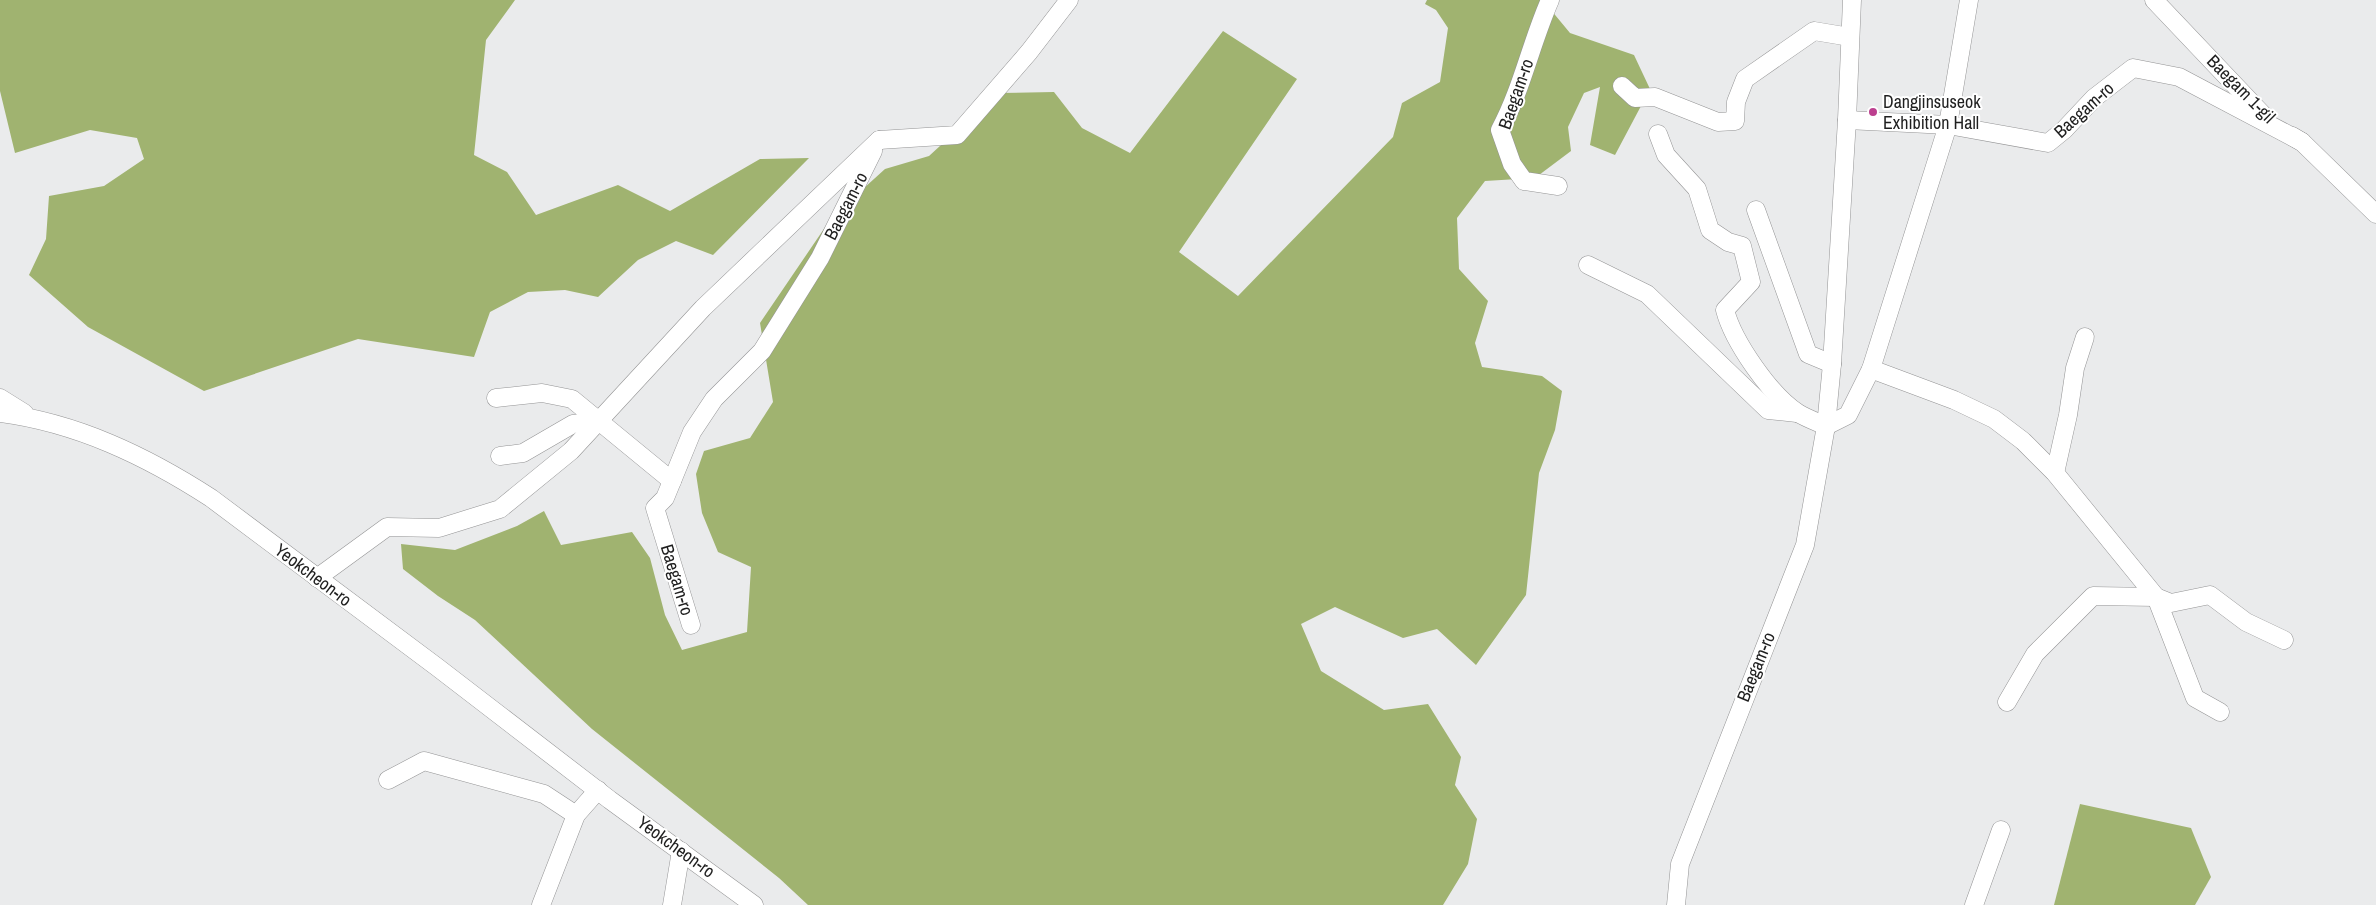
<svg xmlns="http://www.w3.org/2000/svg" width="2376" height="905" font-family="'Archivo Narrow',sans-serif">
<rect width="100%" height="100%" fill="#eaebec"/>
<g fill="#a0b370">
<path d="M0 0H515L486 40 474 155 507 172 536 215 618 185 670 211 760 159 809 158 713 255 676 241 638 260 598 297 565 290 528 292 490 312 474 357 358 339 204 391 88 327 29 275 46 239 49 196 104 186 144 159 137 138 90 130 15 153 0 91Z"/>
<path d="M1427 0H1550L1546 4 1570 33 1634 55 1650 89 1615 155 1590 145 1600 87 1584 93 1568 127 1571 151 1535 178 1485 181 1457 218 1459 269 1488 301 1475 343 1482 367 1542 376 1562 391 1555 430 1539 473 1526 595 1476 665 1437 629 1403 638 1335 607 1301 624 1321 671 1384 710 1428 704 1461 757 1455 785 1477 819 1468 864 1443 905H808L779 878 592 729 475 620 438 596 403 569 401 544 455 550 517 526 544 511 561 545 632 532 650 558 665 615 682 650 747 632 751 567 718 552 702 513 696 474 704 451 750 438 773 402 760 323 832 217 885 169 929 156 998 93 1054 92 1082 128 1130 153 1223 31 1297 79 1179 252 1238 296 1393 137 1402 103 1440 82 1448 28 1436 10 1425 4Z"/>
<path d="M2080 804 2191 828 2211 877 2195 905H2054Z"/>
</g>
<g fill="none" stroke-linecap="round" stroke-linejoin="round">
<g stroke="#949495" stroke-width="19">
<g id="minor">
<path d="M1550 0C1531 43 1522 89 1500 130L1512 164 1524 181 1558 186"/>
<path d="M2154 0 2265 117"/>
<path d="M1622 86 1635 98 1655 97 1718 122 1735 121 1736 102 1745 79 1814 31 1850 37"/>
<path d="M1847 120 1948 125 2048 143 2064 130 2094 98 2133 68 2179 77 2302 142"/>
<path d="M1658 134 1666 155 1697 189 1710 230 1728 242 1742 246 1751 282 1725 310C1733 341 1770 395 1798 413 1806 418 1817 422 1826 426L1848 415 1871 369 1948 125 1969 0"/>
<path d="M2292 136 2302 142 2376 214"/>
<path d="M879 140 957 135 1029 52 1069 0"/>
<path d="M1756 210 1808 354 1832 364"/>
<path d="M1588 265 1647 294 1768 410 1797 413"/>
<path d="M1871 369 1954 400 1994 419 2023 441 2055 473 2156 597 2195 698 2220 712"/>
<path d="M0 398 24 413"/>
<path d="M496 398 542 393 572 399 672 481 665 498 655 508 691 625"/>
<path d="M0 413C77 423 146 456 211 498L437 667 610 800 754 905"/>
<path d="M500 456 523 453 573 424 599 421"/>
<path d="M2055 473 2068 415 2075 368 2085 337"/>
<path d="M672 481 692 432 714 399 762 351 820 258 873 151"/>
<path d="M317 578 387 527 439 528 500 509 571 451 703 308 879 140"/>
<path d="M2007 702 2035 654 2093 596 2156 597 2171 603 2210 595 2246 622 2284 640"/>
<path d="M388 780 424 761 544 794 576 815"/>
<path d="M541 905 576 815 598 790"/>
<path d="M672 905 681 851"/>
<path d="M1676 905 1680 864 1805 545 1826 426 1832 364 1847 120 1852 0"/>
<path d="M1974 905 2001 830"/>
</g>
</g>
<use href="#minor" stroke="#fff" stroke-width="18"/>
</g>
<circle fill="#bc3f8f" stroke="#fff" stroke-width="2" cx="1873" cy="112" r="5"/>
<g text-anchor="middle" stroke-width="4" stroke-linejoin="round" paint-order="stroke">
<g font-size="18" fill="#1f1f1f" stroke="#fff">
<text transform="translate(2241 89) rotate(45)" y="6">Baegam 1-gil</text>
<text transform="translate(1516 94) rotate(-71)" y="6">Baegam-ro</text>
<text transform="translate(2084 110) rotate(-42)" y="6">Baegam-ro</text>
<text transform="translate(846 206) rotate(-63)" y="6">Baegam-ro</text>
<text transform="translate(313 575) rotate(37)" y="6">Yeokcheon-ro</text>
<text transform="translate(677 580) rotate(73)" y="6">Baegam-ro</text>
<text transform="translate(1756 667) rotate(-68)" y="6">Baegam-ro</text>
<text transform="translate(676 847) rotate(36)" y="6">Yeokcheon-ro</text>
</g>
<g font-size="18" fill="#1f1f1f" stroke="#fff" text-anchor="start">
<text x="1883" y="108">Dangjinsuseok<tspan x="1883" dy="21">Exhibition Hall</tspan></text>
</g>
</g>
</svg>
